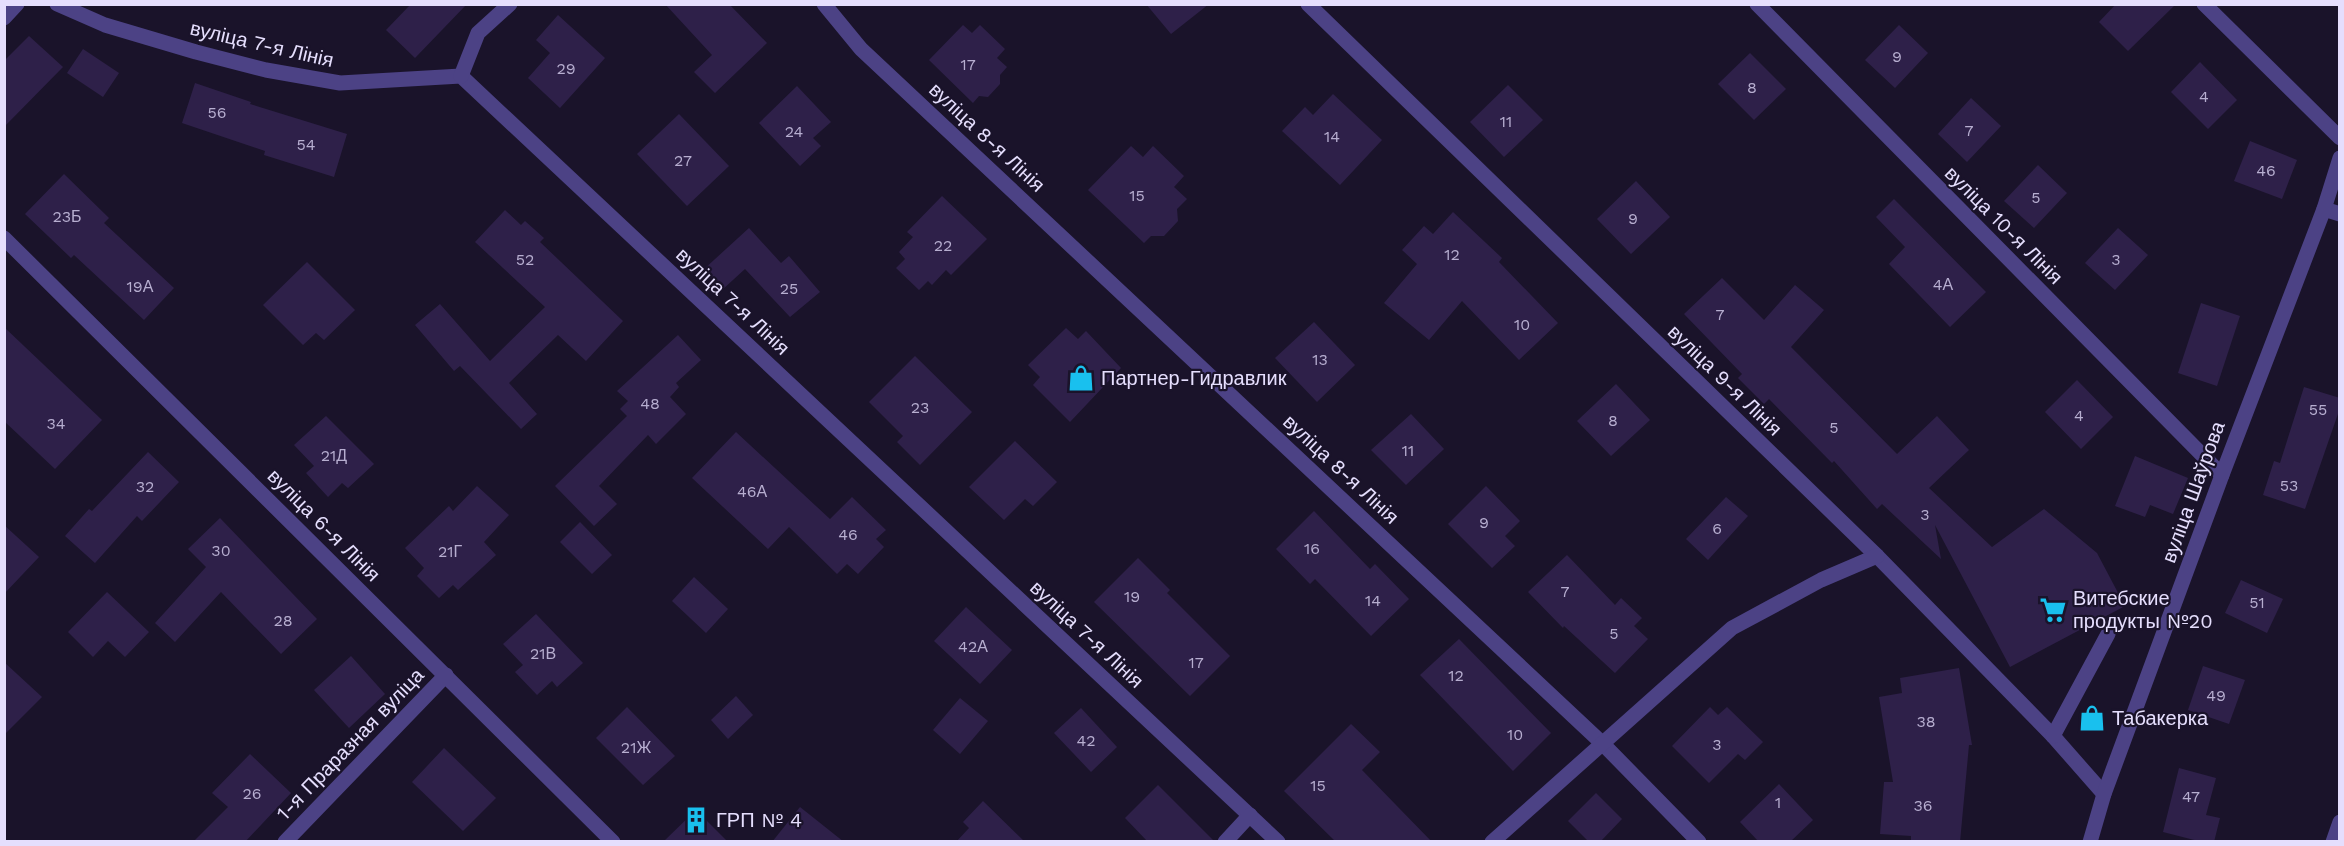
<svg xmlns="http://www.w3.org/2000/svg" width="2344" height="846" font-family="'Work Sans',sans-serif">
<rect width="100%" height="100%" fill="#1a132a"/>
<g fill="#2e2049">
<path d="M411 4H467L415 58 386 30Z"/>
<path d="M665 4H729L767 43 715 93 694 72 712 55Z"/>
<path d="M1146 4H1209L1171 34Z"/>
<path d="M2116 4H2176L2128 51 2099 22Z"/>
<path d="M558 15 605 58 560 108 528 78 550 53 536 40Z"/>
<path d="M963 25 972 33 980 25 1005 49 997 58 1007 67 1000 75V84L988 97 979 96 973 103 929 60Z"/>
<path d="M1899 25 1928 53 1895 88 1865 60Z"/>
<path d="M29 36 63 67 4 127V61Z"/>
<path d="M83 49 119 73 103 97 67 73Z"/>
<path d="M1750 53 1786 89 1754 120 1718 84Z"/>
<path d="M2200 62 2237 100 2208 129 2171 92Z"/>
<path d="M195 83 251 102 250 104 347 134 334 177 264 155 265 151 182 123Z"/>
<path d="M1508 85 1543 120 1504 157 1470 122Z"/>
<path d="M797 86 831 122 813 138 821 146 800 166 759 123Z"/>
<path d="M1333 94 1382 140 1340 185 1282 131 1305 107 1313 115Z"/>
<path d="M1971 98 2001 126 1967 162 1938 134Z"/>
<path d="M679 114 729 166 687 206 637 154Z"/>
<path d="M2250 141 2297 160 2282 199 2234 181Z"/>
<path d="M1131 146 1143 157 1153 146 1184 176 1174 187 1187 199 1177 209 1178 221 1164 236H1151L1144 243 1088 190Z"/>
<path d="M2038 165 2067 193 2034 228 2004 201Z"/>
<path d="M64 174 109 218 104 223 174 288 144 320 74 255 71 258 25 214Z"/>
<path d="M1636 181 1670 217 1631 254 1597 219Z"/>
<path d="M942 196 987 239 951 275 946 270 932 285 928 281 919 290 896 268 905 259 899 252 913 237 907 232Z"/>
<path d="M1894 199 1986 292 1950 327 1889 264 1905 247 1876 217Z"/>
<path d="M505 210 521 225 525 221 544 238 540 242 623 321 586 361 558 335 509 383 537 414 521 429 460 366 454 371 415 325 440 304 490 361 545 307 475 242Z"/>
<path d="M1453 212 1502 258 1499 262 1558 323 1519 360 1462 301 1429 340 1384 303 1417 264 1402 250 1424 226 1433 234Z"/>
<path d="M749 228 781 263 789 256 820 292 790 317 745 269 722 290 703 270Z"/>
<path d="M2118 228 2148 255 2115 290 2085 263Z"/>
<path d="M307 262 355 310 324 340 316 333 303 345 263 305Z"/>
<path d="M1722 278 1764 320 1795 285 1824 310 1791 347 1897 454 1937 416 1969 450 1929 488 1992 547 2044 509 2097 553 2125 606 2010 667 1935 525 1941 559 1882 504 1877 509 1834 461 1832 463 1769 399 1764 404 1738 378 1742 374 1684 314Z"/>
<path d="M2201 303 2240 316 2217 386 2178 373Z"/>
<path d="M1314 322 1355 365 1317 402 1275 358Z"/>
<path d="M4 327 102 420 55 469 4 421Z"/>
<path d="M1066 328 1078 339 1086 331 1121 368 1070 422 1033 385 1040 377 1028 365Z"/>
<path d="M678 335 701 360 676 383 679 387 670 397 686 414 656 444 648 435 599 486 617 504 594 526 555 486 627 416 620 409 628 401 617 391Z"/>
<path d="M915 356 972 412 920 465 897 442 903 436 869 402Z"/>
<path d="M2077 380 2113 417 2081 449 2045 412Z"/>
<path d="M1616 384 1650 420 1611 456 1577 421Z"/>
<path d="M2304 387 2340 398V408L2305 509 2263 495 2274 461 2280 463Z"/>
<path d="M1411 414 1444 449 1406 485 1371 450Z"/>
<path d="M326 416 374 464 348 488 342 483 328 497 306 473 314 466 294 445Z"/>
<path d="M736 432 830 519 852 497 886 530 876 539 884 547 858 574 847 564 837 574 789 527 768 549 692 478Z"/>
<path d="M1015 441 1057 482 1033 506 1025 499 1004 520 969 487Z"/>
<path d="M148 452 179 482 142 521 137 516 95 563 65 536 89 509 92 511Z"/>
<path d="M2135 456 2188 478 2173 514 2150 505 2145 517 2115 506Z"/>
<path d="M477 486 509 515 484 542 496 555 458 590 453 585 439 598 417 576 424 568 405 548 449 506 453 511Z"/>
<path d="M1486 486 1520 521 1505 536 1515 546 1492 568 1448 524Z"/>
<path d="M1726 497 1748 516 1708 560 1686 539Z"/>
<path d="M1314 511 1370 569 1375 564 1409 599 1371 636 1315 579 1310 584 1276 549Z"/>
<path d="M220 518 317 619 281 654 221 592 175 642 155 623 206 567 188 549Z"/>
<path d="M580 522 612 555 592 574 560 542Z"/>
<path d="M4 525 39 557 4 594Z"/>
<path d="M1567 555 1615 605 1621 598 1642 618 1634 626 1648 639 1615 673 1564 626 1563 628 1528 592Z"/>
<path d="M1138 558 1170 590 1167 593 1230 656 1190 696 1094 602Z"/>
<path d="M694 577 728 609 706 633 672 601Z"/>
<path d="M2241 580 2283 599 2267 633 2225 613Z"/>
<path d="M107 592 149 632 125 657 108 641 93 657 68 632Z"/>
<path d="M966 607 1012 650 980 684 934 641Z"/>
<path d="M536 614 583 663 557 687 552 681 537 695 515 672 523 665 503 644Z"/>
<path d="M1459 639 1551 733 1513 771 1420 675Z"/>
<path d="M351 656 385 694 349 728 314 690Z"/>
<path d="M4 662 42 697 4 735Z"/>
<path d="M2203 666 2245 680 2229 724 2188 710Z"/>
<path d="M1959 668 1972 745H1969L1960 842H1911V836L1880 834 1884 782H1893L1879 697 1902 693 1900 678Z"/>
<path d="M736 696 753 715 728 739 711 720Z"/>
<path d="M960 698 988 721 960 754 933 730Z"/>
<path d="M627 707 675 756 643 785 596 738Z"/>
<path d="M1710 707 1718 715 1727 707 1763 742 1745 760 1738 754 1709 783 1672 746Z"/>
<path d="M1081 708 1117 747 1091 772 1054 733Z"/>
<path d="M1351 724 1380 752 1362 770 1432 842H1336L1284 791Z"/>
<path d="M444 748 496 798 463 831 412 782Z"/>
<path d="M250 754 291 793 245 842H193L228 807 212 793Z"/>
<path d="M2179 768 2216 778 2206 815 2220 818 2214 842H2202L2163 832Z"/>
<path d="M1779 784 1813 820 1790 842H1759L1740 822Z"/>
<path d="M1158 785 1215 842H1148L1125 818Z"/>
<path d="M1596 793 1622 819 1600 842H1589L1568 821Z"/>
<path d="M983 801 1025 842H956L969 828 963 822Z"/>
<path d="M800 807 844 842H772Z"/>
<path d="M696 810 728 842H663Z"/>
</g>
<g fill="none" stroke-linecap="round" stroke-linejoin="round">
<g stroke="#4c4285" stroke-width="15">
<path d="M57 4 105 25 196 52 266 70 340 83 461 76 1278 842"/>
<path d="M824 4 861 49 1603 744 1699 842"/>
<path d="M1308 4 1877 556 2053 736 2104 794"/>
<path d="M1757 4 2222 475"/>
<path d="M2204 4 2340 138"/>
<path d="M4 18 17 4"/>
<path d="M461 76 478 33 510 4"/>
<path d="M2324 209 2340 214"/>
<path d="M4 238 613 842"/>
<path d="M2053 736 2108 634"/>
<path d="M285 842 446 675"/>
<path d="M1225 842 1250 815"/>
<path d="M1492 842 1732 628 1821 580 1877 556"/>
<path d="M2090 842 2104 794 2222 475 2324 209 2340 158"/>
<path d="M2333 842 2340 822"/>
</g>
</g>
<defs>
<g id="shop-bare" transform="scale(2.07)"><path d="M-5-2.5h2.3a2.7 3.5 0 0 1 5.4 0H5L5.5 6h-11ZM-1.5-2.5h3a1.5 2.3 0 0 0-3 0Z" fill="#19c0ee" stroke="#1a132a" stroke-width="2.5" paint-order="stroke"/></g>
<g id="supermarket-bare" transform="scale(2.07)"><path d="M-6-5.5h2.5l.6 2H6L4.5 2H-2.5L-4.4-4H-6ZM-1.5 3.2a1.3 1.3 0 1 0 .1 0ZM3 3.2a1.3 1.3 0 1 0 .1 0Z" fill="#19c0ee" stroke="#1a132a" stroke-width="2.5" paint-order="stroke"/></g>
<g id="building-bare" transform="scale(2.07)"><path d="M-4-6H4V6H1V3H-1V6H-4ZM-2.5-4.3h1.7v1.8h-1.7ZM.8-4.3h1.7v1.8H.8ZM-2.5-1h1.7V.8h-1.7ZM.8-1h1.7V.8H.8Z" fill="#19c0ee" stroke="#1a132a" stroke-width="2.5" paint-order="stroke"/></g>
</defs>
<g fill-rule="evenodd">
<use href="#shop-bare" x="1081" y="378"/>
<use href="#supermarket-bare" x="2053" y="610"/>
<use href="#shop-bare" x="2092" y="718"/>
<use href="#building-bare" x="696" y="820"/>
</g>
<g text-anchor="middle" stroke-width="4.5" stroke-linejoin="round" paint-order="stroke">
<g font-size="16" fill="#b7aed0">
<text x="1897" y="62">9</text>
<text x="968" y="70">17</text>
<text x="566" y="74">29</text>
<text x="1752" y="93">8</text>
<text x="2204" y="102">4</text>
<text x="217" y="118">56</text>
<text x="1506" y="127">11</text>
<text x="1969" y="136">7</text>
<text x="794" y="137">24</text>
<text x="1332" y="142">14</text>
<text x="306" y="150">54</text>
<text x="683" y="166">27</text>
<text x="2266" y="176">46</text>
<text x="1137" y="201">15</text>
<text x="2036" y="203">5</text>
<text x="67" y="222">23Б</text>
<text x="1633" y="224">9</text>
<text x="943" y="251">22</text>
<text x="1452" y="260">12</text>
<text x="525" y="265">52</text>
<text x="2116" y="265">3</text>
<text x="1943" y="290">4А</text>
<text x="140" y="292">19А</text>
<text x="789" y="294">25</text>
<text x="1720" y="320">7</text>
<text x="1522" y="330">10</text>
<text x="1320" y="365">13</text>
<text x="650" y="409">48</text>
<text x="920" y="413">23</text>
<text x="2318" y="415">55</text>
<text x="2079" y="421">4</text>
<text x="1613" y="426">8</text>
<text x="56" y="429">34</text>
<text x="1834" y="433">5</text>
<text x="1408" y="456">11</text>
<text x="334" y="461">21Д</text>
<text x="2289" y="491">53</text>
<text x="145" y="492">32</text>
<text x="752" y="497">46А</text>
<text x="1925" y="520">3</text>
<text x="1484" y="528">9</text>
<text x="1717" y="534">6</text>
<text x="848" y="540">46</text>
<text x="1312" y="554">16</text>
<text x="221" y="556">30</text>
<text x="450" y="557">21Г</text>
<text x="1565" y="597">7</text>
<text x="1132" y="602">19</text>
<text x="1373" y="606">14</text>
<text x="2257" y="608">51</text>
<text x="283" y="626">28</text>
<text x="1614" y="639">5</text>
<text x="973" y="652">42А</text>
<text x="543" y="659">21В</text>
<text x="1196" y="668">17</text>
<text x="1456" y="681">12</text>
<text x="2216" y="701">49</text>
<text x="1926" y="727">38</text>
<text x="1515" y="740">10</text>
<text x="1086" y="746">42</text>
<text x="1717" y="750">3</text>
<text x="636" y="753">21Ж</text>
<text x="1318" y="791">15</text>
<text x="252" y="799">26</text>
<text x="2191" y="802">47</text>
<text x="1778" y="808">1</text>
<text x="1923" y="811">36</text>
</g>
<g font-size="20" fill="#e5defd" stroke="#1a132a">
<text transform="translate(262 44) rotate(13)" y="7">вуліца 7-я Лінія</text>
<text transform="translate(987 137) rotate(43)" y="7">вуліца 8-я Лінія</text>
<text transform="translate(2004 225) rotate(45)" y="7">вуліца 10-я Лінія</text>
<text transform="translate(733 301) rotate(43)" y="7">вуліца 7-я Лінія</text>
<text transform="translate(1725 380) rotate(44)" y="7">вуліца 9-я Лінія</text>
<text transform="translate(1341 469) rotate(43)" y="7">вуліца 8-я Лінія</text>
<text transform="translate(2193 492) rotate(-70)" y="7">вуліца Шаўрова</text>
<text transform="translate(324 525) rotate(45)" y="7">вуліца 6-я Лінія</text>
<text transform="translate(1087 634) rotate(43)" y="7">вуліца 7-я Лінія</text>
<text transform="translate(350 744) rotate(-46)" y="7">1-я Праразная вуліца</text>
</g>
<g font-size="20" fill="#e5defd" stroke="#1a132a" text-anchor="start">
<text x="1101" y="385">Партнер-Гидравлик</text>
<text x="2073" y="605">Витебские<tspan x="2073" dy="23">продукты №20</tspan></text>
<text x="2112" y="725">Табакерка</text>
<text x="716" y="827">ГРП № 4</text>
</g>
</g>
<rect width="2344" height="846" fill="none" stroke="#e5defd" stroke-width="12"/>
</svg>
